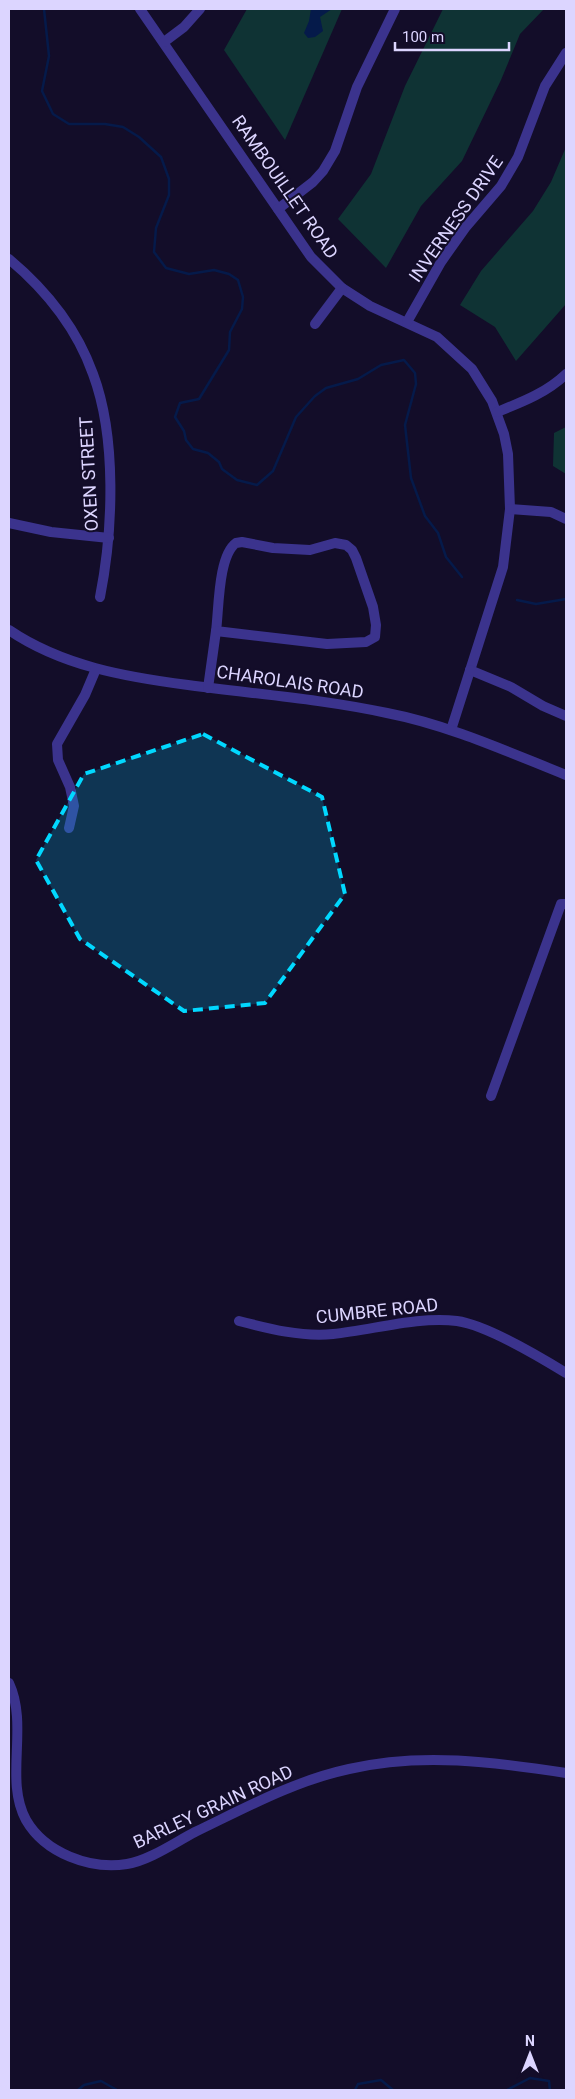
<svg xmlns="http://www.w3.org/2000/svg" width="575" height="2099" font-family="Roboto,sans-serif">
<rect width="100%" height="100%" fill="#130d29"/>
<g fill="#0f3334">
<path d="M247 9H342L285 140 224 50Z"/>
<path d="M443 9H544L520 34 501 80 462 161 421 206 386 268 338 219 371 174 405 86Z"/>
<path d="M566 147V304L516 361 495 327 460 305 481 271 533 211 551 182Z"/>
<path d="M566 427V474L553 466 554 433Z"/>
</g>
<path fill="#051a4a" d="M311 9H332L320 17 323 31 315 37 308 38 304 33 309 21Z"/>
<g fill="none" stroke-linecap="round" stroke-linejoin="round">
<g stroke="#051a4a" stroke-width="2.5">
<path d="M44 9 49 56 42 91 53 114 69 124H105L123 127 139 137 161 157 169 179V195L156 228 154 252 166 268 189 274 214 270 229 274 238 280 243 297 242 309 230 332 229 350 199 399 180 403 175 417 184 431 186 440 193 449 208 453 219 462 222 469 237 480 257 485 273 471 296 417 315 396 326 388 358 379 381 365 404 360 415 373 416 384 405 425 411 478 425 516 438 533 446 557 462 577"/>
<path d="M517 600 536 604 566 599"/>
<path d="M78 2090 84 2085 101 2081 117 2090"/>
<path d="M355 2090 358 2084 381 2080 393 2090"/>
<path d="M507 2090 530 2078 549 2081 550 2090"/>
</g>
<g stroke="#3b338d" stroke-width="10">
<path d="M140 9 311 257 342 288 370 306 437 337 472 369 492 401 504 434 508 454 510 509 503 567 451 730"/>
<path d="M164 42 184 27 200 9"/>
<path d="M278 209 313 182 323 171 335 151 357 87 395 9"/>
<path d="M9 259C46 290 77 329 93 374 117 438 113 531 100 597"/>
<path d="M407 322 441 262 465 228 501 186 518 157 545 86 566 53"/>
<path d="M315 324 342 288"/>
<path d="M497 412C522 402 546 393 566 374"/>
<path d="M510 509 551 512 566 519"/>
<path d="M9 523 51 532 109 538"/>
<path d="M242 542 273 548 310 550 335 543 346 545 352 550 356 558 373 607 376 625 375 637 366 642 327 644 216 631C219 609 218 556 236 543Z"/>
<path d="M9 630C62 666 126 677 188 685 255 694 322 699 387 713 449 725 508 752 566 775"/>
<path d="M470 670 511 687 543 706 566 716"/>
<path d="M208 688 216 631"/>
<path d="M69 828 74 806 70 787 58 760 57 744 85 695 96 669"/>
<path d="M491 1096 561 904H566"/>
<path d="M239 1321C270 1329 301 1337 333 1334 373 1330 418 1316 457 1321 486 1325 540 1357 566 1373"/>
<path d="M9 1683C29 1726 4 1780 26 1820 45 1853 90 1870 127 1864 150 1860 174 1843 195 1832 245 1808 294 1781 349 1769 421 1752 494 1762 566 1773"/>
</g>
</g>
<path fill="#01d8ff" fill-opacity="0.2" stroke="#01d8ff" stroke-width="4" stroke-dasharray="10 6" stroke-linejoin="round" d="M203 734 322 797 345 894 265 1003 184 1011 80 939 36 860 84 774Z"/>
<g text-anchor="middle" stroke-width="4" stroke-linejoin="round" paint-order="stroke">
<g font-size="18" fill="#dcd5ff" stroke="#130d29">
<text transform="translate(285 187) rotate(55)" y="6">RAMBOUILLET ROAD</text>
<text transform="translate(456 219) rotate(-55)" y="6">INVERNESS DRIVE</text>
<text transform="translate(89 474) rotate(-93)" y="6">OXEN STREET</text>
<text transform="translate(290 682) rotate(8)" y="6">CHAROLAIS ROAD</text>
<text transform="translate(377 1311) rotate(-6)" y="6">CUMBRE ROAD</text>
<text transform="translate(213 1807) rotate(-25)" y="6">BARLEY GRAIN ROAD</text>
</g>
</g>
<rect width="575" height="2099" fill="none" stroke="#dcd5ff" stroke-width="20"/>
<g transform="translate(530 2054)" stroke="#130d29" stroke-width="4" paint-order="stroke">
<path d="M0-4L9 19L0 12L-9 19Z" fill="#dcd5ff"/>
<text y="-8" font-size="14" font-weight="bold" text-anchor="middle" fill="#dcd5ff">N</text>
</g>
<path d="M395 42v8h114v-8" fill="none" stroke="#dcd5ff" stroke-width="2.5"/>
<text x="402" y="42" font-size="15" fill="#dcd5ff" stroke="#130d29" stroke-width="4" paint-order="stroke">100 m</text>
</svg>
